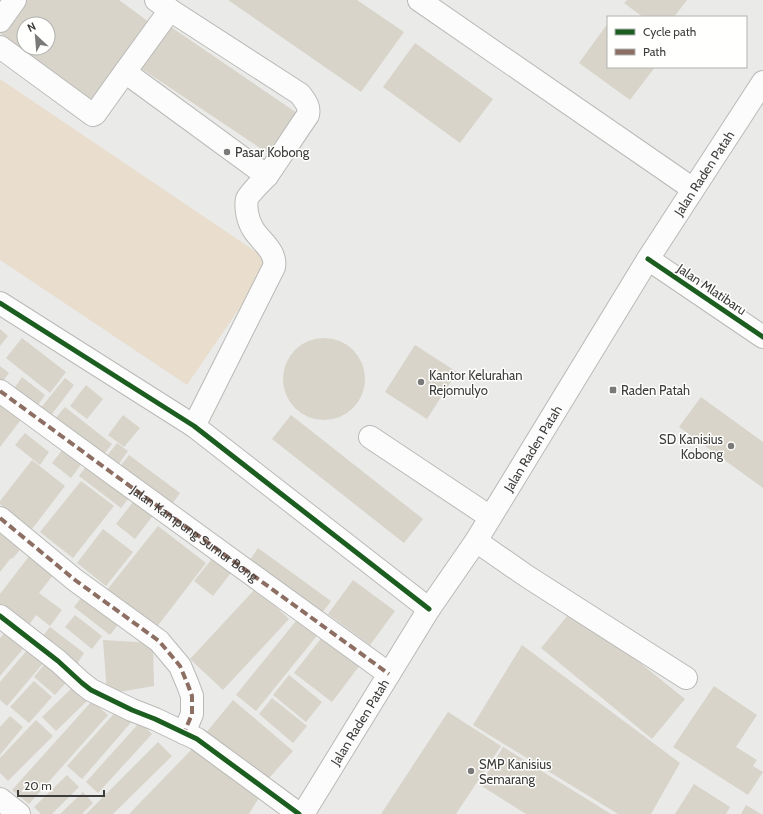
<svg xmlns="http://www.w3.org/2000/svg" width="763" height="814" font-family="Cabin,sans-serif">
<rect width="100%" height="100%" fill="#eaeae8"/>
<path fill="#e9ddce" d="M0 79 271 262 187 385 0 260Z"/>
<g fill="#d8d4ca" fill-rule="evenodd">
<path d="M22 0H119L153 25 96 103 0 33V30ZM24 24H48V48H24Z"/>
<path d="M228 0H357L404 32 361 92Z"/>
<path d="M627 0H687L674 17H643L624 3Z"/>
<path d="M608 23V67H655L630 100 579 63Z"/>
<path d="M168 25 297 113 269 154 139 67Z"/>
<path d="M415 43 493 99 460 143 383 87Z"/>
<path d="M0 329 8 336 0 346Z"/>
<circle cx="324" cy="379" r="41"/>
<path d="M22 338 66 372 50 393 6 358Z"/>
<path d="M415 345 457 372 427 419 385 392Z"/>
<path d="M0 366 9 373 0 385Z"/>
<path d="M22 377 45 395 36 408 13 390Z"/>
<path d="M65 378 74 385 49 418 39 410Z"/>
<path d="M86 385 103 399 87 419 70 406Z"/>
<path d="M701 397 763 442V488L679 427Z"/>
<path d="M0 399 23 417 0 447Z"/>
<path d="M65 407 112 444 102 457 54 420Z"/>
<path d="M123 415 140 428 124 447 108 435Z"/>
<path d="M291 415 423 519 404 543 272 439Z"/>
<path d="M25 433 49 452 40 465 15 445Z"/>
<path d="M117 443 128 451 114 471 102 462Z"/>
<path d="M67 444 85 459 71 478 52 463Z"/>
<path d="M129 455 180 493 170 507 118 469Z"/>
<path d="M32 460 65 486 32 529 0 504V501Z"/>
<path d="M90 461 132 494 121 508 79 476Z"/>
<path d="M81 481 114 506 73 558 40 532Z"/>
<path d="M136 498 155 513 135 539 116 524Z"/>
<path d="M0 523 26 543 12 559 11 558 0 572Z"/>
<path d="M158 526 206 563 156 628 107 590Z"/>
<path d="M103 529 133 552 106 586 77 563Z"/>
<path d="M258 548 331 601 319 617 247 564Z"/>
<path d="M33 551 58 569 39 593 62 610 50 626 36 615 28 626 0 606V594Z"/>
<path d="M215 555 234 569 213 596 194 581Z"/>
<path d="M353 580 395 611 370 645 328 614Z"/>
<path d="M256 588 289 619 223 690 190 659Z"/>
<path d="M85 593 121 621 110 635 74 607Z"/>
<path d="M573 609 685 699 652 739 541 648Z"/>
<path d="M75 615 102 636 92 649 65 627Z"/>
<path d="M300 616 320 632 256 711 236 695Z"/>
<path d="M10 627 28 643 0 676V638Z"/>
<path d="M50 627 84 653 77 664 42 637Z"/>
<path d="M323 636 360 665 332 702 294 673Z"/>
<path d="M103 640 153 643 154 686 107 694Z"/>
<path d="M522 645 680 763 651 814H618L473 725Z"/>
<path d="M29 648 45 661 7 706 0 700V682Z"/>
<path d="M48 660 70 678 55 695 34 677Z"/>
<path d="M289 675 322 702 306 722 273 695Z"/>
<path d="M34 681 52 697 29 723 10 707Z"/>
<path d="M74 686 88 700 56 731 42 717Z"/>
<path d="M714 686 757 715 736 747 757 760 753 766 763 772 748 795 673 747Z"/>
<path d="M272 698 307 726 293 743 259 714Z"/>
<path d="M233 700 293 751 264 784 205 734Z"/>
<path d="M92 701 108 715 29 804 12 790Z"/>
<path d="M120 707 134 719 82 779 67 766Z"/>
<path d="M448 712 501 746 456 814H381Z"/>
<path d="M10 716 23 727 0 755V727Z"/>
<path d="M36 720 53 736 8 781 0 773V758Z"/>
<path d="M140 722 152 734 98 793 86 782Z"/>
<path d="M158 742 172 756 113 814H86Z"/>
<path d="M195 746 260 796 249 814H129Z"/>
<path d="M503 747 611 814H526L480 785Z"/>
<path d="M67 775 79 787 52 814H41L34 807Z"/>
<path d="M694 784 730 807 726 814H675Z"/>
<path d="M83 792 93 803 82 814H60Z"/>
<path d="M746 805 761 814H741Z"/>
</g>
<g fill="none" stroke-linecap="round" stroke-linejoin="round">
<g stroke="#b9b9b7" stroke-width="24">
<g id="minor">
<path d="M156 0 170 10 300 94C305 101 310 106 308 115 294 135 281 156 267 176 262 181 249 194 247 199 245 208 248 221 253 229 260 241 277 251 274 267L194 426"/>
<path d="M419 0 693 189"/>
<path d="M170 10 125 72 267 176"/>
<path d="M0 21 15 0"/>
<path d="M0 47 93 115 95 114 125 72"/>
<path d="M648 259 763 337"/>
<path d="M0 303 194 426 429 609"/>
<path id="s1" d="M0 391 112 473 389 674"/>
<path d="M370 437 490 517"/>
<path d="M0 518 75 580 159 641 180 666 188 685 192 696V714L184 733"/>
<path d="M476 541 528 577 686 678"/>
<path d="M0 616 58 661 82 683 91 690 132 710 155 719 197 739 299 814"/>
<path d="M0 799 19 814"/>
</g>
</g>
<g stroke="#b9b9b7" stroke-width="24">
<g id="highway">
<path id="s2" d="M303 814 429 609 476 541 648 259 763 82"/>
</g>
</g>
<use href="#minor" stroke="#fcfcfc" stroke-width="22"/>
<use href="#highway" stroke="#fcfcfc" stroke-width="22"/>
<g stroke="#8d6e63" stroke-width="4" stroke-dasharray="8 4" stroke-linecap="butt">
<path d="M0 391 112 473 389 674"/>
<path d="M0 518 75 580 159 641 180 666 188 685 192 696V714L184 733"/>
</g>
<g stroke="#fffffe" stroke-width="8">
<g id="cycleway">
<path d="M648 259 763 337"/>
<path d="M0 303 194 426 429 609"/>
<path d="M0 616 58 661 82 683 91 690 132 710 155 719 197 739 299 814"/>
</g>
</g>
<use href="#cycleway" stroke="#1b5e20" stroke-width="5"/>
</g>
<g fill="#7a7a78" stroke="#fffffe" stroke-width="1.5">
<circle cx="227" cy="152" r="4"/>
<circle cx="421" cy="382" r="4"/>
<rect x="609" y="386" width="8" height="8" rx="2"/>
<circle cx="731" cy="446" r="4"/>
<circle cx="471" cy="771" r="4"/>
</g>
<g text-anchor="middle" stroke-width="3" stroke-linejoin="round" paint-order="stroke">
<g font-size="13" fill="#3d3d3b" stroke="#fffffe" text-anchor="start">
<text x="235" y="157">Pasar Kobong</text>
<text x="429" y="380">Kantor Kelurahan<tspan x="429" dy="15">Rejomulyo</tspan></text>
<text x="621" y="395">Raden Patah</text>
<text x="723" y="444" text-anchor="end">SD Kanisius<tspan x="723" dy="15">Kobong</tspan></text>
<text x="479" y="769">SMP Kanisius<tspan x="479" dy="15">Semarang</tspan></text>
</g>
<g font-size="13" fill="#3d3d3b" stroke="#fffffe">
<text dy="5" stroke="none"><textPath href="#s2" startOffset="756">Jalan Raden Patah</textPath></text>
<text transform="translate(712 289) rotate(34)" y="5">Jalan Mlatibaru</text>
<text dy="5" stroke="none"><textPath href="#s2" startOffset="432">Jalan Raden Patah</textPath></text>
<text dy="5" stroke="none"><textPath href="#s1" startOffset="241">Jalan Kampung Sumur Bong</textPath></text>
<text dy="5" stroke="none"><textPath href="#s2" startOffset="108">Jalan Raden Patah</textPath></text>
</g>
</g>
<rect x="607" y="16" width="140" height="52" fill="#fffffe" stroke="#b1b1b0"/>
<rect x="615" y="29" width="20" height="6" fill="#1b5e20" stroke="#b1b1b0"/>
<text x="643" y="36" font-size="12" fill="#3d3d3b">Cycle path</text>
<rect x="615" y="49" width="20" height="6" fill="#8d6e63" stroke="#b1b1b0"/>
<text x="643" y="56" font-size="12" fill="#3d3d3b">Path</text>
<g transform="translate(36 36) rotate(334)"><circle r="19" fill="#fffffe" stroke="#b1b1b0"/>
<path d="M0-3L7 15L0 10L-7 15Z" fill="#7a7a78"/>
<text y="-6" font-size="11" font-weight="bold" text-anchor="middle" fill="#3d3d3b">N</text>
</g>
<path d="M18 790v6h86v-6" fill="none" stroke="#3d3d3b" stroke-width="2"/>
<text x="24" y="790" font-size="12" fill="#3d3d3b" stroke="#fffffe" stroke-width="3" paint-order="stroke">20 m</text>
</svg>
